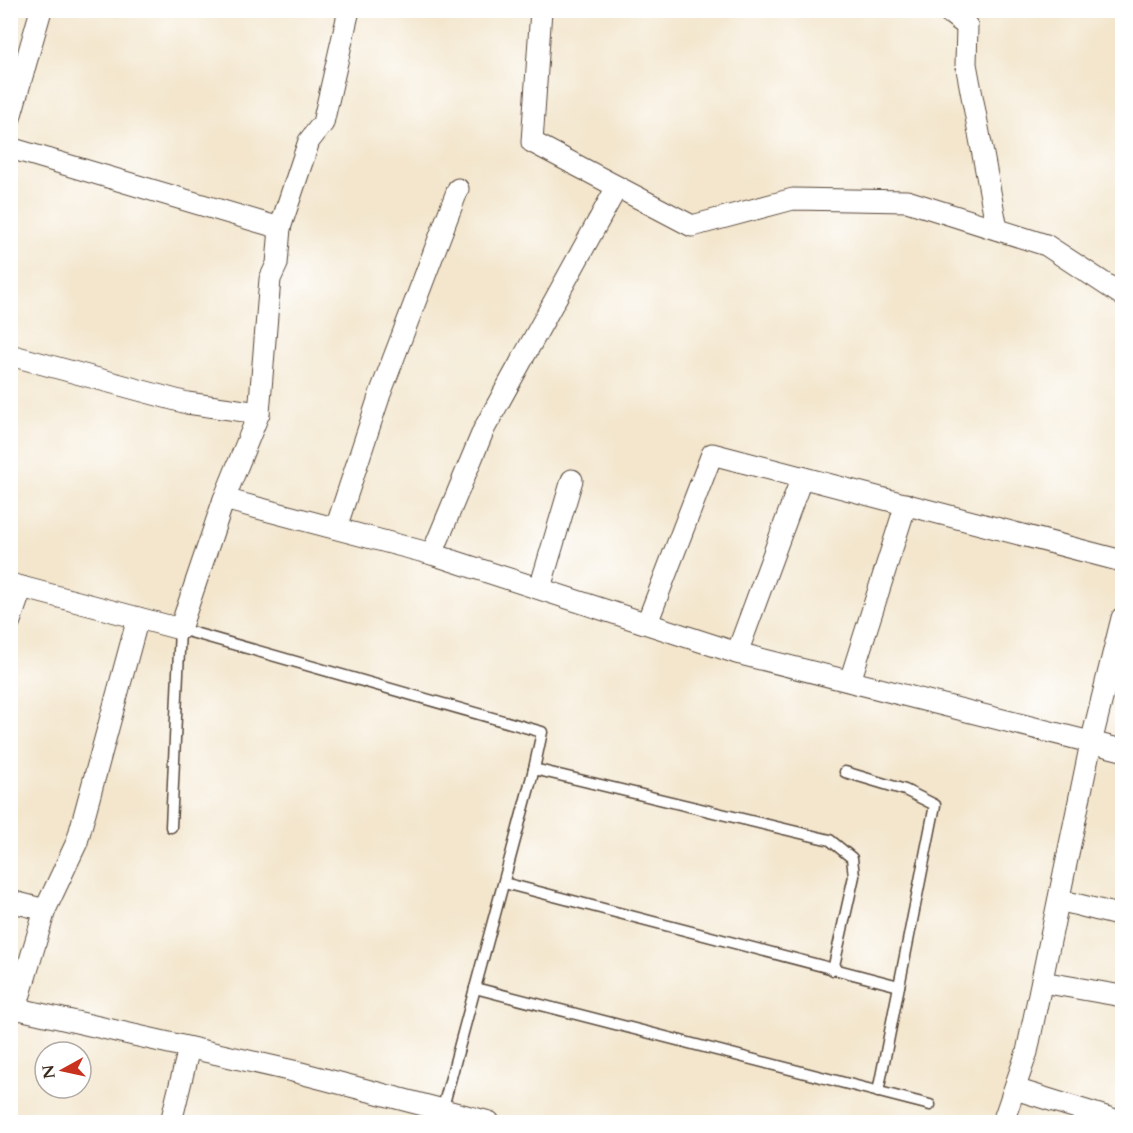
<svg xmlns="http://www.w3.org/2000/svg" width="1133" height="1133" font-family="Cardo,serif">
<rect width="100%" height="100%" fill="#fff"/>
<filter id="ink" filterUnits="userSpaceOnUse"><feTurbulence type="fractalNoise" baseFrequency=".0167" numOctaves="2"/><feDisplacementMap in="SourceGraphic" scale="12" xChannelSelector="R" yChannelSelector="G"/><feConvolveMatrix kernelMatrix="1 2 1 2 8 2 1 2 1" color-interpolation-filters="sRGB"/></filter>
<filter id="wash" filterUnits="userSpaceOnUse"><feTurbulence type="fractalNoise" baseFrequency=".008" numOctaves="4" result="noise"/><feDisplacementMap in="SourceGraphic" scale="24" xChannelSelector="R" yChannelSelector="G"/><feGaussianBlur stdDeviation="1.35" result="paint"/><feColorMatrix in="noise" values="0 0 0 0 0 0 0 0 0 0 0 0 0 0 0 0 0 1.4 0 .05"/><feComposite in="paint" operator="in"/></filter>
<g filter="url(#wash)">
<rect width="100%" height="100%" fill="#f3e6cd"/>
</g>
<g filter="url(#ink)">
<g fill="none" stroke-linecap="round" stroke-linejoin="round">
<g stroke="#574638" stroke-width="13">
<g id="lane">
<path d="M534 769 830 840 852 858 854 876 833 970"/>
<path d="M845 772 905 790 935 805 878 1092"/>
<path d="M171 827 180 629 542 732 534 769 439 1122"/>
<path d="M504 883 899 986"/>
<path d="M475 988 930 1105"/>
</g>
</g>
<g stroke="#574638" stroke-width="23">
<g id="street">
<path d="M541 10 532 142 692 226 793 199 907 201 1046 245 1122 295"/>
<path d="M946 10 967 26 966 64 997 229"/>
<path d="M10 118 41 10"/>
<path d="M10 148 280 228"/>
<path d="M10 355 187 403 259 413"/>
<path d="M224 499 259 413 270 279 277 264 280 228 309 141 323 123 349 10"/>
<path d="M336 528 380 394 458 189"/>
<path d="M432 554 484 429 617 187"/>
<path d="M10 584 180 629 224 499 432 554 737 653 1122 750"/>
<path d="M540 588 572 480"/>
<path d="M10 621 22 587"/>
<path d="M647 623 712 454 1122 561"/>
<path d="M737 653 802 477"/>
<path d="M850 681 906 504"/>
<path d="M1059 900 1122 916"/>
<path d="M10 901 45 910"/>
<path d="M1042 982 1122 996"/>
<path d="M10 1007 293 1071 489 1122"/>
<path d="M16 1008 45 910 77 842 138 618"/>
<path d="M1015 1089 1122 1122"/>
<path d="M171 1122 189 1048"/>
<path d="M1003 1122 1027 1052 1091 743 1122 618"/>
</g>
</g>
<use href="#lane" stroke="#fff" stroke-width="10"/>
<use href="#street" stroke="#fff" stroke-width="21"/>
</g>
</g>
<rect width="1133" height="1133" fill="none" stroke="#fff" stroke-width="36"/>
<g transform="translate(63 1070) rotate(262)"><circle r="28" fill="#ffffff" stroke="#b1aaa5" stroke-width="1.5"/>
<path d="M0-4.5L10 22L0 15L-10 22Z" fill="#c8321e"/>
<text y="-9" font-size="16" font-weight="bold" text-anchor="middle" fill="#3b2a1e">N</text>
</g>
</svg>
